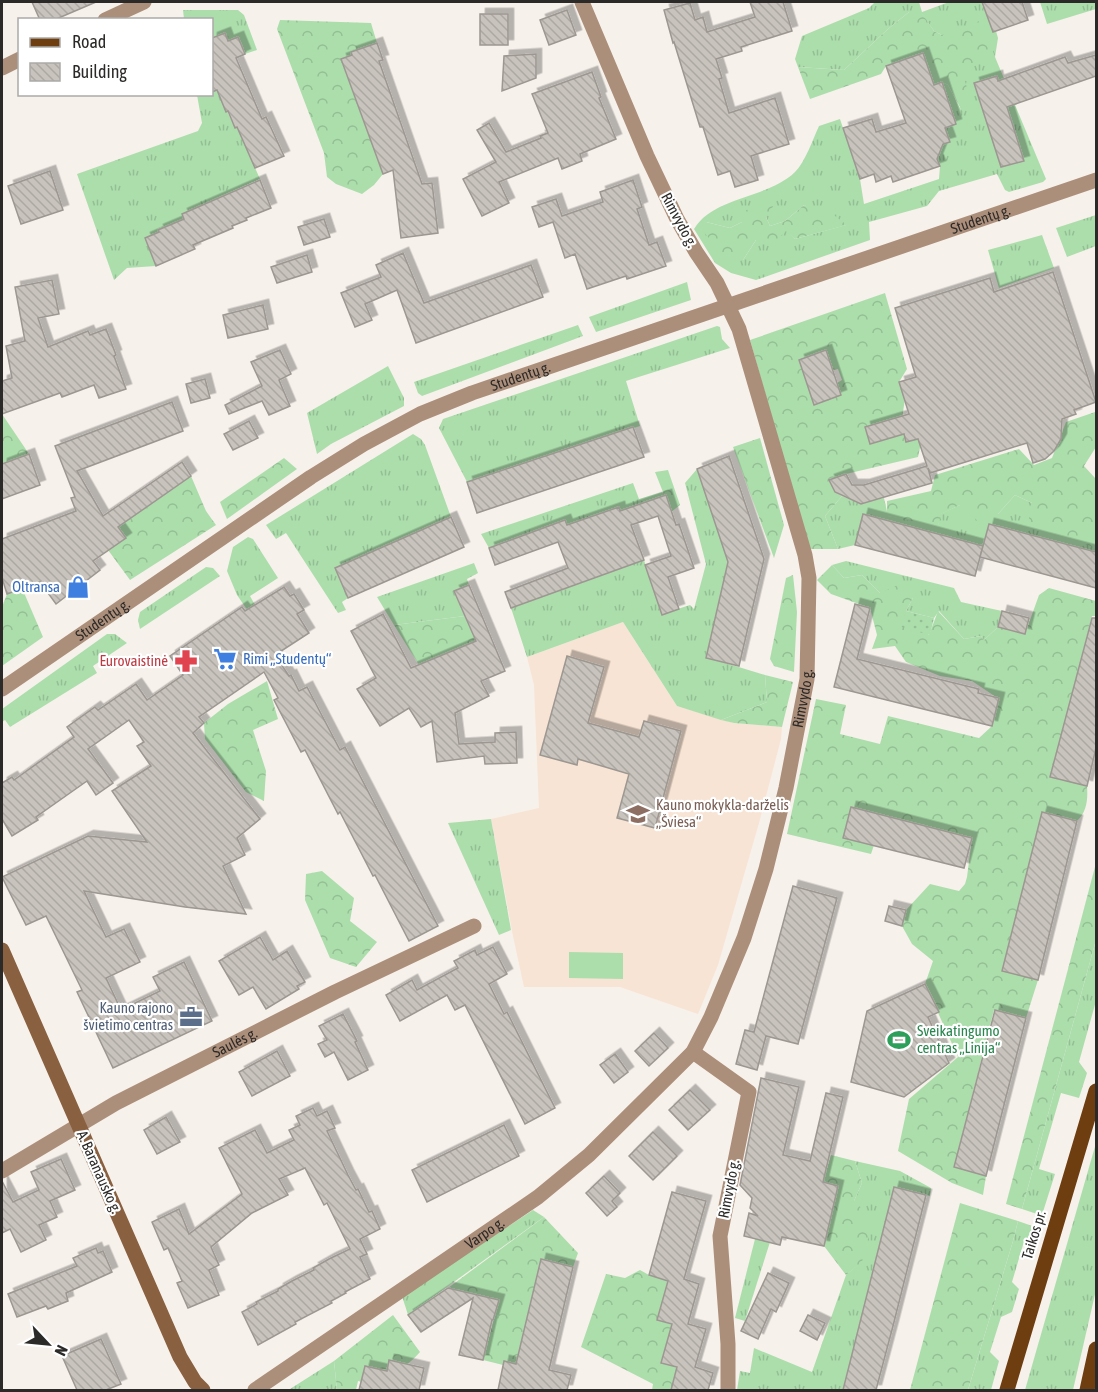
<svg xmlns="http://www.w3.org/2000/svg" width="1098" height="1392" font-family="'Asap Condensed',sans-serif">
<defs>
<pattern id="grass-tufts" width="24" height="20" patternUnits="userSpaceOnUse" patternTransform="scale(1.5)"><rect width="24" height="20" fill="#acdeac"/><path d="M3 7l-1-3M5 7V3M7 7l1-3M15 17l-1-3M17 17v-4M19 17l1-3" fill="none" stroke="#94bf94"/></pattern>
<pattern id="forest-crowns" width="20" height="18" patternUnits="userSpaceOnUse" patternTransform="scale(1.5)"><rect width="20" height="18" fill="#acdeac"/><path d="M2 6a3 3 0 1 1 6 0M12 15a3 3 0 1 1 6 0" fill="none" stroke="#94bf94"/></pattern>
<pattern id="park-dots" width="8" height="8" patternUnits="userSpaceOnUse" patternTransform="scale(1.5)"><rect width="8" height="8" fill="#acdeac"/><path d="M2 2h.1M6 6h.1" fill="none" stroke="#94bf94" stroke-width="1.8" stroke-linecap="round"/></pattern>
<pattern id="building-back-hatch" width="6" height="6" patternUnits="userSpaceOnUse" patternTransform="scale(1.5)"><rect width="6" height="6" fill="#c8c3bd"/><path d="M-1 5l2 2M0 0l6 6M5-1l2 2" fill="none" stroke="#aca8a2"/></pattern>
<filter id="shadow"><feDropShadow dx="5.5" dy="-5.5" stdDeviation="0" flood-color="#0004"/></filter>
</defs>
<rect width="100%" height="100%" fill="#f7f1eb"/>
<path fill="#f7e4d4" d="M623 622 677 706 734 723 782 727 781 739 759 823 718 965 698 1014 620 987H524L513 936 491 819 539 808 534 685 527 657Z"/>
<g fill="url(#grass-tufts)" fill-rule="evenodd">
<path d="M875 2H919L922 12 949 2H982L993 32 996 31 998 38 995 57 1046 179 1043 182 1009 192 1005 190 997 174 939 191 927 206 869 222 870 240 756 280 731 273 715 263 694 229C714 196 767 199 795 172 805 162 813 139 819 126L840 119 860 179 864 204 939 179 940 166 937 159 943 144 945 128 956 123 942 82 948 85 961 110 942 35 934 31 921 13 909 12 888 29 844 70 798 67 795 59 802 36 869 8ZM804 205 846 225 795 239 787 230 756 240 743 260 706 222 730 228 742 222 766 217 770 226 785 221Z"/>
<path d="M1040 2H1096V9L1047 24Z"/>
<path d="M183 10H238L244 15 257 50 245 54 238 37 228 41 224 33 212 38V20L184 19Z"/>
<path d="M212 84 214 91 217 90 235 128 237 127 260 179 182 214 184 219 158 230 159 232 145 238 156 266 127 268 114 280 77 174 198 131 202 123 197 95 212 94Z"/>
<path d="M1096 215V246L1067 257 1056 228Z"/>
<path d="M1042 235 1054 268 999 288 988 250Z"/>
<path d="M687 282 691 300 596 332 589 317Z"/>
<path d="M578 325 583 336 422 396 418 393 414 382Z"/>
<path d="M717 326 720 327 722 339 730 348 626 381 640 426 467 482 439 428 443 419Z"/>
<path d="M388 366 404 398V406L331 444 317 454 307 413Z"/>
<path d="M413 434 421 439 425 445 451 517 335 568 348 598 342 602 346 610 338 613 286 533 276 539 266 525Z"/>
<path d="M697 469 728 562 706 657 765 675 767 702 721 720 677 706 623 622 527 657 511 608 644 560 662 614 690 605 694 609 706 564 685 483Z"/>
<path d="M633 483 639 499 662 492 666 495 624 522 618 507 567 525 565 520 489 548 481 534Z"/>
<path d="M1015 495 1032 503 1096 548V552L989 524 983 546 863 514 855 545 838 549 825 516 842 496 859 503 884 498 888 516 938 525 940 514 960 505 998 514Z"/>
<path d="M248 537 253 539 278 578 250 596 285 658 283 662 237 595 227 571 233 547Z"/>
<path d="M846 561 954 588 961 602 1002 611 998 627 984 640 981 636 964 639 939 611 934 618 906 611 913 598 880 593 862 575 844 578 832 565Z"/>
<path d="M474 563 478 573 467 579 469 585 454 591 465 616 394 625 377 597Z"/>
<path d="M206 567 213 568 220 576 140 629 138 620 140 612Z"/>
<path d="M107 634H115L127 643 93 666 97 673 10 727 5 720 2 722V709Z"/>
<path d="M491 819 511 930 499 935 448 823Z"/>
<path d="M1096 940V1001L1079 1062 1087 1073 1079 1098 1061 1093 1039 1169 1055 1174 1042 1215H1040L1022 1209Z"/>
<path d="M1096 1143V1290L1073 1390H1025Z"/>
<path d="M855 1161 900 1171 931 1188 930 1196 894 1187 843 1390H737L740 1371 750 1373 754 1348 812 1372 846 1275 862 1261 854 1201 862 1183Z"/>
<path d="M533 1210 544 1217 408 1315 402 1296Z"/>
<path d="M1018 1221 1038 1228 1034 1240 1023 1245 1012 1282 1019 1289 1012 1312 1001 1317 990 1352 999 1361 991 1390H968L1013 1241Z"/>
<path d="M755 1239 770 1242 745 1321 735 1318Z"/>
<path d="M334 1361 337 1390 290 1389Z"/>
</g>
<g fill="url(#forest-crowns)" fill-rule="evenodd">
<path d="M909 12H921L934 31 942 35 982 20 995 57 961 69 973 106 962 111 948 85 942 82 934 85 886 66 881 74 810 99 798 67 844 70 888 29Z"/>
<path d="M280 20 371 23 377 43 352 52V55L341 60 383 174 374 185 362 194 336 184 327 177 324 153 277 29Z"/>
<path d="M758 204 774 205 766 217 770 226 785 221 804 205 831 213 847 225 795 239 786 231 773 243 756 240 743 260 731 263 701 229 706 222 730 228 742 222 739 214Z"/>
<path d="M885 293 907 369 899 382 905 399 901 425 906 442 922 438 918 457 846 474 829 480 835 492 842 496 825 516 838 549H809L750 340ZM826 351 833 370 838 369 842 380 837 383 841 395 814 405 799 360Z"/>
<path d="M1095 412 1096 447 1084 466 1096 479V548L1028 523 1032 503 1015 495 998 514 980 523 960 505 941 514 938 526 887 516V501L931 491 935 475 1019 449 1034 465 1052 458 1066 422Z"/>
<path d="M2 414 29 454 2 464Z"/>
<path d="M760 438 784 525 774 558 733 447Z"/>
<path d="M284 458 297 469 227 519 220 502Z"/>
<path d="M668 470 680 505 671 512 655 472Z"/>
<path d="M191 476 206 511 216 525 130 580 108 550 125 538 118 527Z"/>
<path d="M832 565 844 578 862 575 880 593 902 583 913 598 906 611 929 635 938 611 964 639 981 636 984 640 998 627 1025 634 1039 595 1049 588 1096 601V616H1092L1051 776 1087 786C1088 799 1087 812 1077 821L1042 813 1002 971 1038 980 1026 1018 994 1010 954 1167 986 1176 983 1195 952 1183 898 1151 909 1099 958 1057 925 984 933 961 912 944 902 926 906 910 930 884 959 891 965 884 967 877 972 838 851 807 843 838 874 845 871 854 787 834 816 699 846 705 840 734 880 744 888 716 979 738 992 726 999 699 972 681 940 676 906 662 895 646 872 649 877 635 870 608 831 594 817 580Z"/>
<path d="M793 575 797 612 794 672 774 666 770 659 786 578Z"/>
<path d="M22 588 43 637 2 666V607L7 594Z"/>
<path d="M465 616 476 641 419 665 394 625Z"/>
<path d="M765 675 793 682 782 727 734 723 721 720 767 702Z"/>
<path d="M267 681 278 719 253 730 266 771 264 801 246 792 205 739 204 723 228 704Z"/>
<path d="M1096 863V940L1022 1209 1006 1204Z"/>
<path d="M322 871 354 898 350 921 377 942 356 967 330 958 305 900 306 874Z"/>
<path d="M831 1155 855 1161 862 1183 854 1201 873 1219 862 1262 846 1275 824 1246 838 1186 823 1182Z"/>
<path d="M960 1203 1018 1221 1013 1241 968 1390H910Z"/>
<path d="M544 1217 578 1253 573 1267 541 1259 517 1364 504 1361 503 1365 483 1360 499 1300 448 1288Z"/>
<path d="M640 1270 649 1275 668 1281 657 1320 672 1324 677 1367 671 1390H652L653 1384 581 1347 606 1274 625 1278Z"/>
<path d="M393 1315 420 1352C402 1373 391 1372 366 1366L362 1382 358 1381 356 1390H337L334 1361Z"/>
</g>
<path fill="url(#park-dots)" d="M906 611 934 618 930 635 901 627Z"/>
<path fill="#acdeac" d="M569 952 623 953V979L569 978Z"/>
<g fill="url(#building-back-hatch)" stroke="#9d9792" stroke-width="1.5" filter="url(#shadow)">
<path d="M32 2H96L54 20H40Z"/>
<path d="M750 2H783L792 31 741 47 742 51 716 59 722 78 719 79 729 113 775 98 789 144 751 156 758 180 735 187 730 171 718 175 703 127H700L674 42 673 43 664 10 690 3 695 20 703 17 707 32 755 17Z"/>
<path d="M982 2H1022L1028 20 993 32Z"/>
<path d="M567 10 576 35 549 45 540 20Z"/>
<rect x="480" y="14" width="28" height="31"/>
<path d="M225 33 228 41 238 37 245 54 236 58 262 119 266 117 284 156 255 168 237 127 235 128 228 111 226 112 217 90 212 92V38Z"/>
<path d="M377 43 383 60 379 61 422 184 432 183 438 233 401 238 393 170 383 174 341 59 352 55 351 52Z"/>
<path d="M923 53 934 85 942 82 956 124 945 128 950 142 943 144 937 159 940 166 893 182 891 176 876 182 874 174 860 179 843 128 872 119 876 132 906 123 886 66Z"/>
<path d="M536 54V78L502 91 504 56Z"/>
<path d="M1096 55V76L1007 107 1024 161 1001 167 974 83 997 76 998 81 1065 57 1068 63Z"/>
<path d="M592 72 601 97 599 98 616 139 580 154 582 161 562 169 558 158 499 182 509 203 482 216 463 179 496 162 477 130 489 123 506 152 541 138 540 136 548 133 532 94Z"/>
<path d="M50 171 63 210 21 224 8 186Z"/>
<path d="M260 180 271 208 246 218 247 220 232 226 233 228 193 245 195 249 156 266 145 238 159 232 158 230 184 219 182 214Z"/>
<path d="M633 180 642 207 637 209 649 245 657 242 666 266 627 279 626 276 587 289 575 254 565 258 553 222 539 227 532 207 556 199 562 216 603 202 600 192Z"/>
<path d="M324 219 330 237 304 245 298 227Z"/>
<path d="M403 253 424 303 531 265 543 297 416 343 397 290 365 304 372 320 355 327 341 293 381 277 376 265Z"/>
<path d="M307 255 312 272 277 283 271 267Z"/>
<path d="M1053 272 1096 402 1074 410 1076 414 1062 419 1061 439 1054 451 1045 459 1033 463 1027 443 930 473 928 468 932 483 861 504 835 492 829 480 846 474 852 485H864L927 466 918 439 906 442 904 434 870 444 865 427 909 414 899 382 916 377 895 308 990 278 994 292Z"/>
<path d="M52 280 59 314 38 318 48 347 88 331 90 335 106 329 116 355 114 356 126 389 99 398 94 385 62 397 60 393 2 414V381L12 378 6 346 25 341 15 287Z"/>
<path d="M263 305 268 329 228 338 223 315Z"/>
<path d="M280 350 291 374 279 380 290 406 269 415 262 401 229 414 225 405 262 386 251 362Z"/>
<path d="M826 350 841 395 814 405 799 360Z"/>
<path d="M205 379 210 398 191 403 186 384Z"/>
<path d="M172 402 183 431 77 471 103 516 182 462 191 476 118 527 126 538 93 561 100 570 56 604 40 582 7 594 2 578V539L76 511 71 498 75 497 55 446Z"/>
<path d="M249 421 258 438 233 450 224 434Z"/>
<path d="M633 427 644 457 477 513 467 482Z"/>
<path d="M29 454 40 485 2 499V464Z"/>
<path d="M729 456 764 559 739 666 706 658 728 562 697 469Z"/>
<path d="M666 495 676 525 679 524 694 568 668 577 679 609 662 615 645 565 671 556 658 516 631 525 644 560 511 608 505 592 568 568 558 542 495 565 489 548 565 520 567 525 619 507 620 511Z"/>
<path d="M863 514 983 546 975 576 855 545Z"/>
<path d="M451 517 464 547 348 598 335 568Z"/>
<path d="M989 524 1096 552V588L980 557Z"/>
<path d="M469 585 505 671 481 681 489 696 455 713 459 744 495 742V733L516 732 517 763 485 764 484 756 437 762 432 721 421 727 409 708 380 726 357 689 376 678 351 631 383 614 411 668 476 641 454 591Z"/>
<path d="M284 587 290 596 294 594 304 610 297 614 309 633 275 655 289 676 291 675 299 691 307 687 340 750 345 747 438 926 409 941 375 875 373 876 340 812 338 814 305 750 301 752 274 700 278 698 264 672 199 717 204 723 193 733 260 819 237 838 245 855 223 866 246 914 185 907 84 891 106 937 124 929 140 962 106 978 121 1010 160 991 153 977 184 962 212 1021 113 1068 77 992 82 990 46 916 26 925 2 877 88 836 147 842 112 791 151 766 137 746 144 742 129 720 88 749 113 783 96 795 87 781 36 817 38 820 12 836 2 819V783L12 777 14 780 74 737 67 727 95 707 98 710 136 684 147 700 183 675 170 656 242 607 245 611Z"/>
<path d="M855 604 870 608 857 659 979 689 978 693 999 698 992 726 834 687Z"/>
<path d="M1002 611 1029 618 1025 634 998 627Z"/>
<path d="M1092 618H1096V748L1087 786 1050 777Z"/>
<path d="M567 656 604 667 588 723 639 737 644 721 681 731 655 828 617 818 629 774 578 759 577 765 540 755Z"/>
<path d="M851 807 972 838 964 868 843 838Z"/>
<path d="M1042 812 1077 821 1038 980 1002 971Z"/>
<path d="M793 886 837 898 798 1044 766 1036 757 1070 736 1064 745 1030 754 1032Z"/>
<path d="M889 906 906 910 902 926 885 921Z"/>
<path d="M260 937 273 960 287 951 305 982 297 986 299 989 266 1009 253 987 239 995 219 961Z"/>
<path d="M493 947 507 974 489 984 504 1014 507 1012 555 1108 525 1124 465 1005 455 1010 447 995 400 1021 386 995 412 980 417 990 458 968 454 961 475 950 477 955Z"/>
<path d="M925 984 939 1012 928 1017 949 1063 904 1097 851 1082 867 1011Z"/>
<path d="M995 1010 1026 1018 986 1176 954 1167Z"/>
<path d="M343 1014 357 1041 355 1042 368 1070 348 1080 334 1052 325 1057 318 1044 327 1040 319 1026Z"/>
<path d="M654 1033 668 1048 649 1066 635 1051Z"/>
<path d="M277 1051 290 1076 252 1096 239 1072Z"/>
<path d="M615 1054 628 1072 614 1083 600 1065Z"/>
<path d="M761 1078 799 1087 783 1155 810 1161 826 1093 843 1097 823 1182 838 1186 824 1246 782 1237 780 1245 744 1236 749 1213 758 1216 750 1208 752 1198 740 1185Z"/>
<path d="M690 1090 710 1110 688 1130 669 1110Z"/>
<path d="M313 1108 317 1116 327 1111 335 1128 327 1131 348 1175 356 1190 358 1189 369 1212 372 1211 380 1229 360 1239 367 1254 360 1257 370 1279 345 1292 346 1293 331 1301 332 1303 295 1322 296 1324 258 1345 242 1312 257 1304 256 1302 278 1291V1289L292 1281 314 1270 313 1268 329 1259 350 1249 327 1203 324 1205 305 1168 279 1179 288 1195 252 1213 211 1247 219 1265 209 1270 219 1295 188 1308 177 1283 182 1281 168 1248 164 1250 152 1222 179 1209 189 1234 242 1194 219 1148 255 1130 267 1153 294 1140 289 1130 300 1125 296 1116Z"/>
<path d="M166 1117 180 1142 157 1154 144 1130Z"/>
<path d="M504 1125 519 1156 427 1202 412 1170Z"/>
<path d="M653 1132 677 1156 653 1180 629 1156Z"/>
<path d="M61 1159 75 1190 50 1201 57 1217 39 1225 46 1240 21 1252 10 1229 2 1233V1181L13 1202 39 1190 31 1172Z"/>
<path d="M604 1176 620 1193 612 1201 617 1207 607 1216 586 1193Z"/>
<path d="M894 1187 926 1195 893 1326 876 1390H843Z"/>
<path d="M672 1192 706 1201 684 1279 699 1284 688 1324 706 1329 695 1367 713 1373 708 1390H671L677 1367 661 1363 672 1324 657 1320 668 1281 649 1275Z"/>
<path d="M96 1248 98 1253 103 1251 112 1272 66 1293 68 1301 48 1309 46 1306 17 1317 8 1294 77 1266 73 1258Z"/>
<path d="M541 1259 573 1267 549 1370 571 1375 567 1390H498L504 1361 516 1364Z"/>
<path d="M768 1273 789 1283 776 1312 771 1309 758 1339 741 1331Z"/>
<path d="M448 1288 499 1300 493 1320H492L483 1360 459 1355 473 1298 421 1332 408 1315Z"/>
<path d="M808 1315 825 1323 817 1340 800 1331Z"/>
<path d="M101 1339 121 1384 106 1390H77L62 1356Z"/>
<path d="M389 1360 424 1368 419 1390H359L365 1366 387 1371Z"/>
</g>
<g fill="none" stroke-linecap="round" stroke-linejoin="round">
<g stroke="#ac8f7a" stroke-width="15">
<path d="M105 20 144 2"/>
<path d="M2 68 20 59"/>
<path id="s1" d="M2 689 311 477 364 444 420 414 472 393 1096 180"/>
<path d="M693 1052 749 1092 720 1236 728 1344V1390"/>
<path id="s2" d="M2 1171 116 1103 335 992 474 926"/>
<path id="s3" d="M255 1390 538 1197 589 1155 693 1052 711 1017 744 938 766 869 786 788 807 679 809 578 805 555 739 329 717 283 696 252 677 219 647 156 582 2"/>
</g>
<path stroke="#896040" stroke-width="15" d="M2 950 180 1357 195 1382 203 1390"/>
<g stroke="#6e3e11" stroke-width="15">
<path d="M1007 1390 1096 1091"/>
<path d="M1087 1390 1096 1349"/>
</g>
</g>
<defs>
<g id="shop-bare" transform="scale(1.8)"><path d="M-5-2.5h2.3a2.7 3.5 0 0 1 5.4 0H5L5.5 6h-11ZM-1.5-2.5h3a1.5 2.3 0 0 0-3 0Z" fill="#3f7fe0" stroke="#fff" stroke-width="2.5" paint-order="stroke"/></g>
<g id="supermarket-bare" transform="scale(1.8)"><path d="M-6-5.5h2.5l.6 2H6L4.5 2H-2.5L-4.4-4H-6ZM-1.5 3.2a1.3 1.3 0 1 0 .1 0ZM3 3.2a1.3 1.3 0 1 0 .1 0Z" fill="#3f7fe0" stroke="#fff" stroke-width="2.5" paint-order="stroke"/></g>
<g id="pharmacy-bare" transform="scale(1.8)"><path d="M-2-6h4v4h4v4h-4v4h-4v-4h-4v-4h4Z" fill="#e0444e" stroke="#fff" stroke-width="2.5" paint-order="stroke"/></g>
<g id="school-bare" transform="scale(1.8)"><path d="M0-5L7-2L0 1L-7-2ZM-4 1L0 2.5L4 1V4Q0 6-4 4Z" fill="#8d6e63" stroke="#fff" stroke-width="2.5" paint-order="stroke"/></g>
<g id="office-bare" transform="scale(1.8)"><path d="M-6-3h4V-5.5h4V-3h4V5H-6ZM-1-4.5V-3h2v-1.5ZM-6 0V1H6V0Z" fill="#5c6f8a" stroke="#fff" stroke-width="2.5" paint-order="stroke"/></g>
<g id="stadium-bare" transform="scale(1.8)"><path d="M0-5a6.5 5 0 1 0 0 10a6.5 5 0 1 0 0-10ZM-3.5-1.8h7v3.6h-7Z" fill="#2e9e5b" stroke="#fff" stroke-width="2.5" paint-order="stroke"/></g>
</defs>
<g fill-rule="evenodd">
<use href="#shop-bare" x="78" y="587"/>
<use href="#supermarket-bare" x="225" y="659"/>
<use href="#pharmacy-bare" x="186" y="661"/>
<use href="#school-bare" x="638" y="814"/>
<use href="#office-bare" x="191" y="1017"/>
<use href="#stadium-bare" x="899" y="1040"/>
</g>
<g text-anchor="middle" stroke-width="4.5" stroke-linejoin="round" paint-order="stroke">
<g font-size="15" fill="#2c2a28" stroke="#fff">
<text transform="translate(679 220) rotate(62)" y="5">Rimvydo g.</text>
<text dy="5" stroke="none"><textPath href="#s1" startOffset="1094">Studentų g.</textPath></text>
<text dy="5" stroke="none"><textPath href="#s1" startOffset="608">Studentų g.</textPath></text>
<text dy="5" stroke="none"><textPath href="#s1" startOffset="122">Studentų g.</textPath></text>
<text dy="5" stroke="none"><textPath href="#s3" startOffset="927">Rimvydo g.</textPath></text>
<text dy="5" stroke="none"><textPath href="#s2" startOffset="266">Saulės g.</textPath></text>
<text transform="translate(99 1172) rotate(66)" y="5">A. Baranausko g.</text>
<text transform="translate(729 1189) rotate(-79)" y="5">Rimvydo g.</text>
<text dy="5" stroke="none"><textPath href="#s3" startOffset="278">Varpo g.</textPath></text>
<text transform="translate(1034 1235) rotate(-73)" y="5">Taikos pr.</text>
</g>
<g font-size="15" fill="#366cbe" stroke="#fff" text-anchor="end">
<text x="60" y="592">Oltransa</text>
<text x="243" y="664" text-anchor="start">Rimi „Studentų“</text>
</g>
<g font-size="15" fill="#be3a42" stroke="#fff" text-anchor="end">
<text x="168" y="666">Eurovaistinė</text>
</g>
<g font-size="15" fill="#785e54" stroke="#fff" text-anchor="start">
<text x="656" y="810">Kauno mokykla-darželis<tspan x="656" dy="17">„Šviesa“</tspan></text>
</g>
<g font-size="15" fill="#4e5e75" stroke="#fff" text-anchor="end">
<text x="173" y="1013">Kauno rajono<tspan x="173" dy="17">švietimo centras</tspan></text>
</g>
<g font-size="15" fill="#27864d" stroke="#fff" text-anchor="start">
<text x="917" y="1036">Sveikatingumo<tspan x="917" dy="17">centras „Linija“</tspan></text>
</g>
</g>
<rect width="1098" height="1392" fill="none" stroke="#2c2a28" stroke-width="6"/>
<rect x="18" y="18" width="195" height="78" fill="#ffffff" stroke="#abaaa9" stroke-width="1.5"/>
<rect x="30" y="38" width="30" height="9" fill="#6e3e11" stroke="#abaaa9" stroke-width="1.5"/>
<text x="72" y="48" font-size="18" fill="#2c2a28">Road</text>
<rect x="30" y="63" width="30" height="18" fill="url(#building-back-hatch)" stroke="#abaaa9" stroke-width="1.5"/>
<text x="72" y="78" font-size="18" fill="#2c2a28">Building</text>
<g transform="translate(48 1344) rotate(116)" stroke="#ffffff" stroke-width="4.5" paint-order="stroke">
<path d="M0-4.5L10 22L0 15L-10 22Z" fill="#2c2a28"/>
<text y="-9" font-size="16" font-weight="bold" text-anchor="middle" fill="#2c2a28">N</text>
</g>
</svg>
